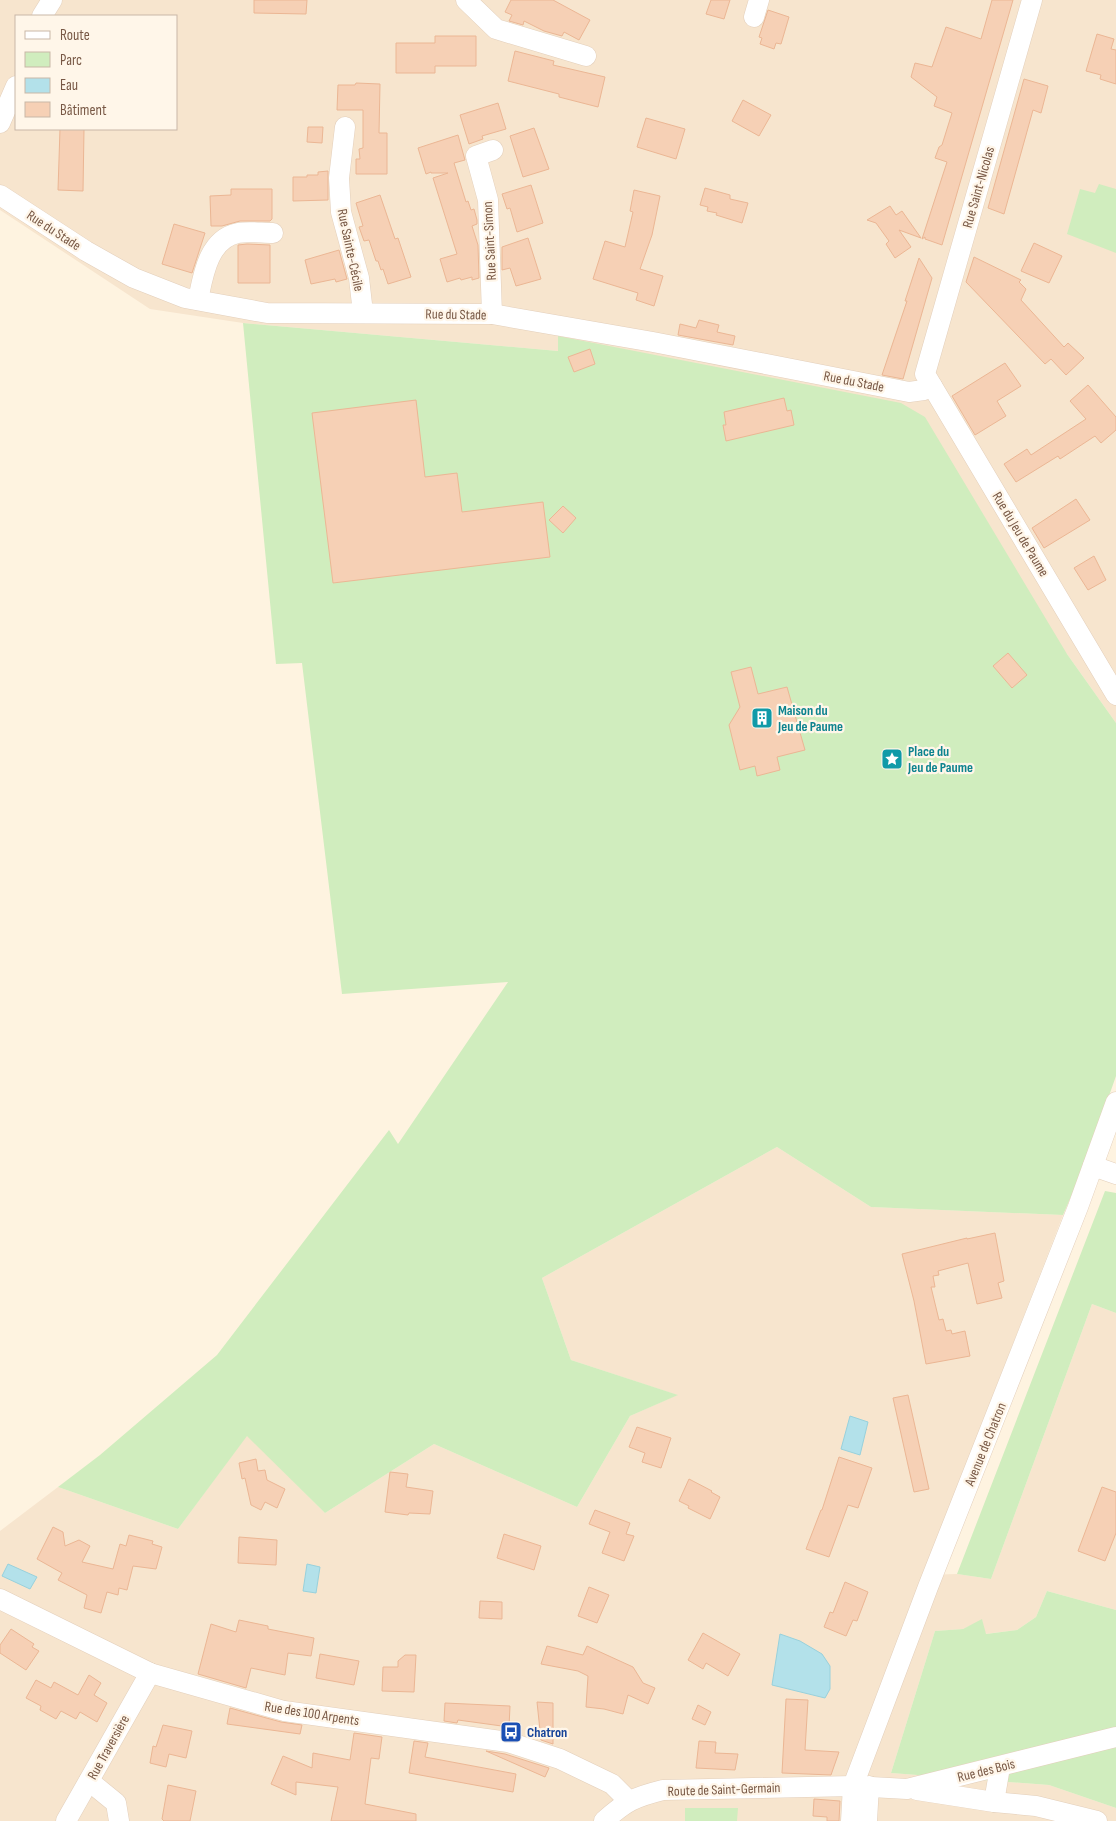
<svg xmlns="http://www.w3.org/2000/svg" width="1116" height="1821" font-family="'Sofia Sans Condensed',sans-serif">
<rect width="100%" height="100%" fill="#fef3e0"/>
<g fill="#f7e5ce" fill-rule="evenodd">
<path d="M0 0H1116V723L1067 654 558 336V351L243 323 150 309 0 210ZM16 16H176V129H16Z"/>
<path d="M777 1147 871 1207 1063 1215 923 1575 957 1574 991 1579 1092 1304 1116 1313V1610L1047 1591 1036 1617 1017 1630 985 1634 982 1620 963 1629 935 1631 891 1773 1049 1785 1116 1808V1821H0V1531L58 1487 178 1529 247 1435 325 1513 434 1444 577 1507 630 1416 677 1395 571 1360 542 1278Z"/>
</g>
<g fill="#d0edbe">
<path d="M1099 184 1116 189V253L1067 234 1080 189 1095 193Z"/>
<path d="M243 323 558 351V336L901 403 925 417 1067 654 1116 723V1076L1085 1164 1063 1215 871 1207 777 1147 542 1278 571 1360 678 1395 630 1416 577 1507 434 1444 325 1513 247 1436 178 1529 58 1487 100 1455 217 1355 389 1130 398 1144 508 982 342 994 302 663 276 664Z"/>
<path d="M1105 1191 1116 1193V1313L1092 1304 991 1579 957 1574Z"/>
<path d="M1047 1591 1116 1610V1808L1049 1785 891 1773 935 1631 963 1629 982 1619 986 1634 1017 1630 1036 1617Z"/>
<path d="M685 1808H738L737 1821H685Z"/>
</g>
<g fill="#b3e1ea" stroke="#98d1dc">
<path d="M850 1416 868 1422 860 1455 841 1449Z"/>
<path d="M8 1564 37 1577 30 1589 2 1576Z"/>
<path d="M307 1564 320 1567 316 1593 303 1591Z"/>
<path d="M780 1634 800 1641 822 1654 830 1666V1689L825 1698 772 1685Z"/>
</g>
<g fill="#f6d0b5" stroke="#ebb694">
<path d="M254 0H307L306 14 254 13Z"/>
<path d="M511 0H553L590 20 579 40 564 32 562 36 544 31 524 21 523 25 509 21 512 15 505 12Z"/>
<path d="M711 0H730L724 19 706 14Z"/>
<path d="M992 0H1013L942 245 925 239V237L922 239 947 162 935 158 939 147 942 145 952 113 934 106 937 97 911 77 915 63 932 67 946 27 981 39Z"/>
<path d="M768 10 789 17 781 44 776 43 774 49 760 44 762 38 759 37Z"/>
<path d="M1097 34 1114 39 1111 49 1116 50V84L1100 79 1101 75 1086 71Z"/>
<path d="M435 36H476V66H435V73H396V43H435Z"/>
<path d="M515 51 554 61 553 65 605 77 598 107 559 97V94L508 81Z"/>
<path d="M1024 79 1048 86 1041 113 1033 110 1004 214 988 208Z"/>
<path d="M356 83 380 84 379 133H387V174H356V159H360L359 149 363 148V110H337L338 85H355Z"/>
<path d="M743 100 771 115 759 136 732 121Z"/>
<path d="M498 103 506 129 482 136 483 139 469 144 460 115Z"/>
<path d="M646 118 685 129 676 159 637 147Z"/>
<path d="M308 127H323L322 143 307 142Z"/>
<path d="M534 128 549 169 523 177 510 136Z"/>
<path d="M60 129H84L83 191 58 190Z"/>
<path d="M458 135 465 160 454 163 466 202 468 201 471 210 474 209 477 220V224L472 226 478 245 479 278 472 280V277L461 280 460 278 447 282 440 259 457 254 433 178 448 173H431V172L426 174 418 148Z"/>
<path d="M328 171V200L293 201V177H307V175H318V172Z"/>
<path d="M531 185 543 223 517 232 510 208 507 209 502 194Z"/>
<path d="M705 188 730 195V199L748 203 742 223 716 215 717 213 707 211 708 207 700 205Z"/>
<path d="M231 189H272V219L270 221H240L222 226H211L210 196 231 195Z"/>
<path d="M634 190 660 196 652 235 640 269 663 276 654 306 636 300 638 293 593 279 605 241 625 247 633 212 630 211Z"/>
<path d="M380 195 395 239 398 238 411 277 388 284 383 269 381 270 378 261H376L369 240 364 241 359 227 363 226 356 203Z"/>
<path d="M890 206 896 215 902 211 921 238 899 230 911 247 895 258 886 244 889 241 876 223 867 220Z"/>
<path d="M174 224 205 233 192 273 162 264Z"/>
<path d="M528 238 541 279 516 286 510 268 502 270V247Z"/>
<path d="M1034 243 1062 256 1049 283 1021 271Z"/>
<path d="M247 244 270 245V283H238V245Z"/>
<path d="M339 250 347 279 336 282 335 279 311 284 305 260Z"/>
<path d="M974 257 1021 280 1019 282 1026 289 1021 300 1064 347 1068 343 1084 358 1066 375 1051 359 1045 364 966 282Z"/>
<path d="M919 258 932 278 903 379 882 375 907 301H905Z"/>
<path d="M699 320 719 325 717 332 735 336 733 345 678 335 680 324 696 328Z"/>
<path d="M590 349 595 364 574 372 568 357Z"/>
<path d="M1005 363 1021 386 997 401 1006 416 975 435 952 396Z"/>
<path d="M1088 385 1116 417V430L1101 443 1095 436 1060 459 1058 456 1016 482 1004 464 1027 449 1031 455 1086 419 1070 401Z"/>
<path d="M784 398 787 411 791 410 794 425 726 441 723 425H726L724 412Z"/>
<path d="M416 400 425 477 457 473 462 512 543 502 550 557 333 583 312 413Z"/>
<path d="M1076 499 1090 520 1044 548 1032 528Z"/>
<path d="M563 506 576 518 563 533 549 520Z"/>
<path d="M1094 556 1106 580 1088 590 1074 568Z"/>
<path d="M1008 653 1027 675 1012 688 993 666Z"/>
<path d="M751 667 758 694 787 687 805 750 777 757 780 770 757 776 755 766 740 770 729 725 740 707 731 672Z"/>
<path d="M995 1233 1004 1281 998 1283 1002 1298 977 1304 968 1263 938 1271 939 1275 933 1276 935 1287H931L939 1320 943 1319 946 1331 951 1330 952 1334 965 1331 970 1356 926 1364 914 1301 902 1254 967 1238V1239Z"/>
<path d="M908 1395 929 1489 914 1492 893 1398Z"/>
<path d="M637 1427 671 1438 661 1468 642 1462 645 1453 629 1447Z"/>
<path d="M839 1457 872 1468 858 1508 848 1505 829 1557 806 1549 821 1510H822Z"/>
<path d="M256 1459 258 1471 265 1470 267 1480 285 1489 277 1508 265 1502 261 1510 251 1505 245 1478 242 1479 239 1463Z"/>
<path d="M390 1472 408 1474 406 1487 433 1491 430 1514 409 1513 408 1515 385 1512Z"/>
<path d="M689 1479 712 1491 711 1492 720 1497 710 1519 688 1508 689 1506 679 1501Z"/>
<path d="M1102 1487 1116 1492V1533L1105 1561 1078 1551Z"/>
<path d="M595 1510 630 1523 626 1534 634 1536 624 1561 602 1553 610 1532 589 1524Z"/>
<path d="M53 1527 63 1532 65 1546 79 1540 90 1546 82 1562 113 1569 120 1544 126 1546 129 1535 153 1541 152 1544 162 1547 156 1569 133 1566 127 1590 119 1588 118 1595 107 1592 101 1613 84 1608 87 1595 58 1580 62 1573 37 1559Z"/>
<path d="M504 1534 541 1546 534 1570 497 1558Z"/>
<path d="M239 1537 277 1540 276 1565 238 1563Z"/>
<path d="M845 1582 868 1592 857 1621 853 1620 846 1636 824 1627 830 1612 833 1613Z"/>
<path d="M589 1587 609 1595 597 1623 578 1616Z"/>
<path d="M480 1601 502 1602V1619L479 1618Z"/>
<path d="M239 1620 268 1626V1629L314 1638 311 1656 288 1653 285 1675 251 1668 246 1688 198 1674 211 1624 236 1632Z"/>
<path d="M11 1629 34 1644 32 1647 39 1651 26 1670 0 1653V1645Z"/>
<path d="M703 1633 740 1654 728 1676 706 1663 703 1669 688 1660Z"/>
<path d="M547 1646 583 1655 587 1646 633 1667 643 1683 655 1688 648 1704 628 1695 623 1714 604 1709 586 1707 588 1676 578 1671 541 1664Z"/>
<path d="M320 1654 359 1661 354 1685 316 1678Z"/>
<path d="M405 1655H416L414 1692 382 1691 383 1667H398V1661Z"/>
<path d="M89 1675 101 1683 94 1695 107 1703 97 1722 80 1712 76 1719 61 1711 56 1719 40 1710 41 1706 26 1698 36 1680 51 1688 54 1682 78 1695Z"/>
<path d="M786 1699 808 1700 805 1750 839 1752 831 1775 782 1773Z"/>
<path d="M537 1702 553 1703V1744L541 1740Z"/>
<path d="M445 1703 510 1706 509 1727 458 1720 457 1723 444 1721Z"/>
<path d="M698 1705 711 1712 705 1725 692 1719Z"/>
<path d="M230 1708 281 1722 302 1725 300 1734 227 1724Z"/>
<path d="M163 1725 192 1731 186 1758 169 1754 166 1767 150 1763 153 1746 156 1747Z"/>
<path d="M354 1733 382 1737 379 1759 371 1758 365 1804 416 1814V1821H331L338 1787 296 1782V1795L271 1784 283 1756 312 1768 313 1753 350 1760Z"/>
<path d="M414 1741 428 1743 425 1757 516 1774 513 1792 409 1773Z"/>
<path d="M699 1741 716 1742 715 1753 738 1754 735 1770 696 1768Z"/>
<path d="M486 1751 505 1754 549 1768 545 1777Z"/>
<path d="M168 1785 196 1791 190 1821H164L162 1819Z"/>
<path d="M814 1799 840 1801 839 1821H827V1817L813 1816Z"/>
</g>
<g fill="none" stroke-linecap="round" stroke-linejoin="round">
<g stroke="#e3cfbb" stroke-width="21">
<g id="minor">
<path d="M466 0 496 29 586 56"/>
<path d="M1032 0 925 374 1116 695"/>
<path d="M42 16 52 0"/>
<path d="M754 17 759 0"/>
<path d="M0 123 16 86"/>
<path d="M345 127 339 178 341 212 359 278 363 313"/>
<path d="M0 195 86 251 134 278 185 298 267 313 492 314 653 342 909 392 924 390 932 386"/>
<path d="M198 300C203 276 208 239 238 233 248 231 262 233 273 233"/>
<path d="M492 314 488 200 476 156 493 150"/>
<path d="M1093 1166 1116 1174"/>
<path d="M0 1599 150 1673 284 1711 508 1742 560 1759 587 1772 612 1784 629 1801"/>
<path d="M89 1781 116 1803 119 1821"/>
<path d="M917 1790 994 1802 1036 1806 1097 1821"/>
<path d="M994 1802 1000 1767"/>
<path d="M66 1821 150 1673"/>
<path d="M604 1821C626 1801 635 1797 663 1790L853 1786 907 1789 1116 1737"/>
<path d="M851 1821 853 1786 928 1587 1078 1207 1116 1102"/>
<path d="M867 1821 869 1786"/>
</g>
</g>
<use href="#minor" stroke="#fff" stroke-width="20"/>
</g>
<defs>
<g id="building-square" transform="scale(1.125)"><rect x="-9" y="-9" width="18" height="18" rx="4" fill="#0f9aa8" stroke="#fff6e9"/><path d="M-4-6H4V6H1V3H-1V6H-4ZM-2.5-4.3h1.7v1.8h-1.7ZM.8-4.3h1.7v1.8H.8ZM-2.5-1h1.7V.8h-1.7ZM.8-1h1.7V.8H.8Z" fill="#fff"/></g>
<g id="sight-square" transform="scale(1.125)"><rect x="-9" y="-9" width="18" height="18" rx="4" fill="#0f9aa8" stroke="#fff6e9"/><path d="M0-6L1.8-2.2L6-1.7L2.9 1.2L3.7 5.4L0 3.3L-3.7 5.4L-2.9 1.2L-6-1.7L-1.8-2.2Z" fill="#fff"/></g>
<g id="bus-square" transform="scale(1.125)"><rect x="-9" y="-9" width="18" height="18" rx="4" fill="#1a4fb4" stroke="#fff6e9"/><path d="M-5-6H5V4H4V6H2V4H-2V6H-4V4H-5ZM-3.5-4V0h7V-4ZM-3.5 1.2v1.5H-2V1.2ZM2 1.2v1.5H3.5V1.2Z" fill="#fff"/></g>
</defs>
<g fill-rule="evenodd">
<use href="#building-square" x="762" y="718"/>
<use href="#sight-square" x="892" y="759"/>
<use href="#bus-square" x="511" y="1732"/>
</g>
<g text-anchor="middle" stroke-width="4.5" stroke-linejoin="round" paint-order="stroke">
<g font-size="14" fill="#785845" stroke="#fff6e9">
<text transform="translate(978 187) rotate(-74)" y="5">Rue Saint-Nicolas</text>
<text transform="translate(54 230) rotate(33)" y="5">Rue du Stade</text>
<text transform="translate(489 241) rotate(-93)" y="5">Rue Saint-Simon</text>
<text transform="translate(351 250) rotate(78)" y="5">Rue Sainte-Cécile</text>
<text transform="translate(456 314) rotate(1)" y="5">Rue du Stade</text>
<text transform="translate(854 381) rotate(11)" y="5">Rue du Stade</text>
<text transform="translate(1021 534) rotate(59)" y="5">Rue du Jeu de Paume</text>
<text transform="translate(985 1444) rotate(-68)" y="5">Avenue de Chatron</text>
<text transform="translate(312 1713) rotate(9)" y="5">Rue des 100 Arpents</text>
<text transform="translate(108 1747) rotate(-61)" y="5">Rue Traversière</text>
<text transform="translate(986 1770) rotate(-14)" y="5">Rue des Bois</text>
<text transform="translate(724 1789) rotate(-2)" y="5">Route de Saint-Germain</text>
</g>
<g font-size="14" font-weight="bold" fill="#0d838f" stroke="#fff6e9" text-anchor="start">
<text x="778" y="715">Maison du<tspan x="778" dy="16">Jeu de Paume</tspan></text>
<text x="908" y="756">Place du<tspan x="908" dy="16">Jeu de Paume</tspan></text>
</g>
<g font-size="14" font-weight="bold" fill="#164399" stroke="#fff6e9" text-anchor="start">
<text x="527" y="1737">Chatron</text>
</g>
</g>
<rect x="15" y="15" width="162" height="115" fill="#fff6e9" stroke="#c9b7a7"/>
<rect x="25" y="31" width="25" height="8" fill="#ffffff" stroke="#c9b7a7"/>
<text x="60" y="40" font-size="15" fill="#785845">Route</text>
<rect x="25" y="52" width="25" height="15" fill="#d0edbe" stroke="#c9b7a7"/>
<text x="60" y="65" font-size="15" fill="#785845">Parc</text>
<rect x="25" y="78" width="25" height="15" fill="#b3e1ea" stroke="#c9b7a7"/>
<text x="60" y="90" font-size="15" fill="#785845">Eau</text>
<rect x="25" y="102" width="25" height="15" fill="#f6d0b5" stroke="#c9b7a7"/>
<text x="60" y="115" font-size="15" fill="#785845">Bâtiment</text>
</svg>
